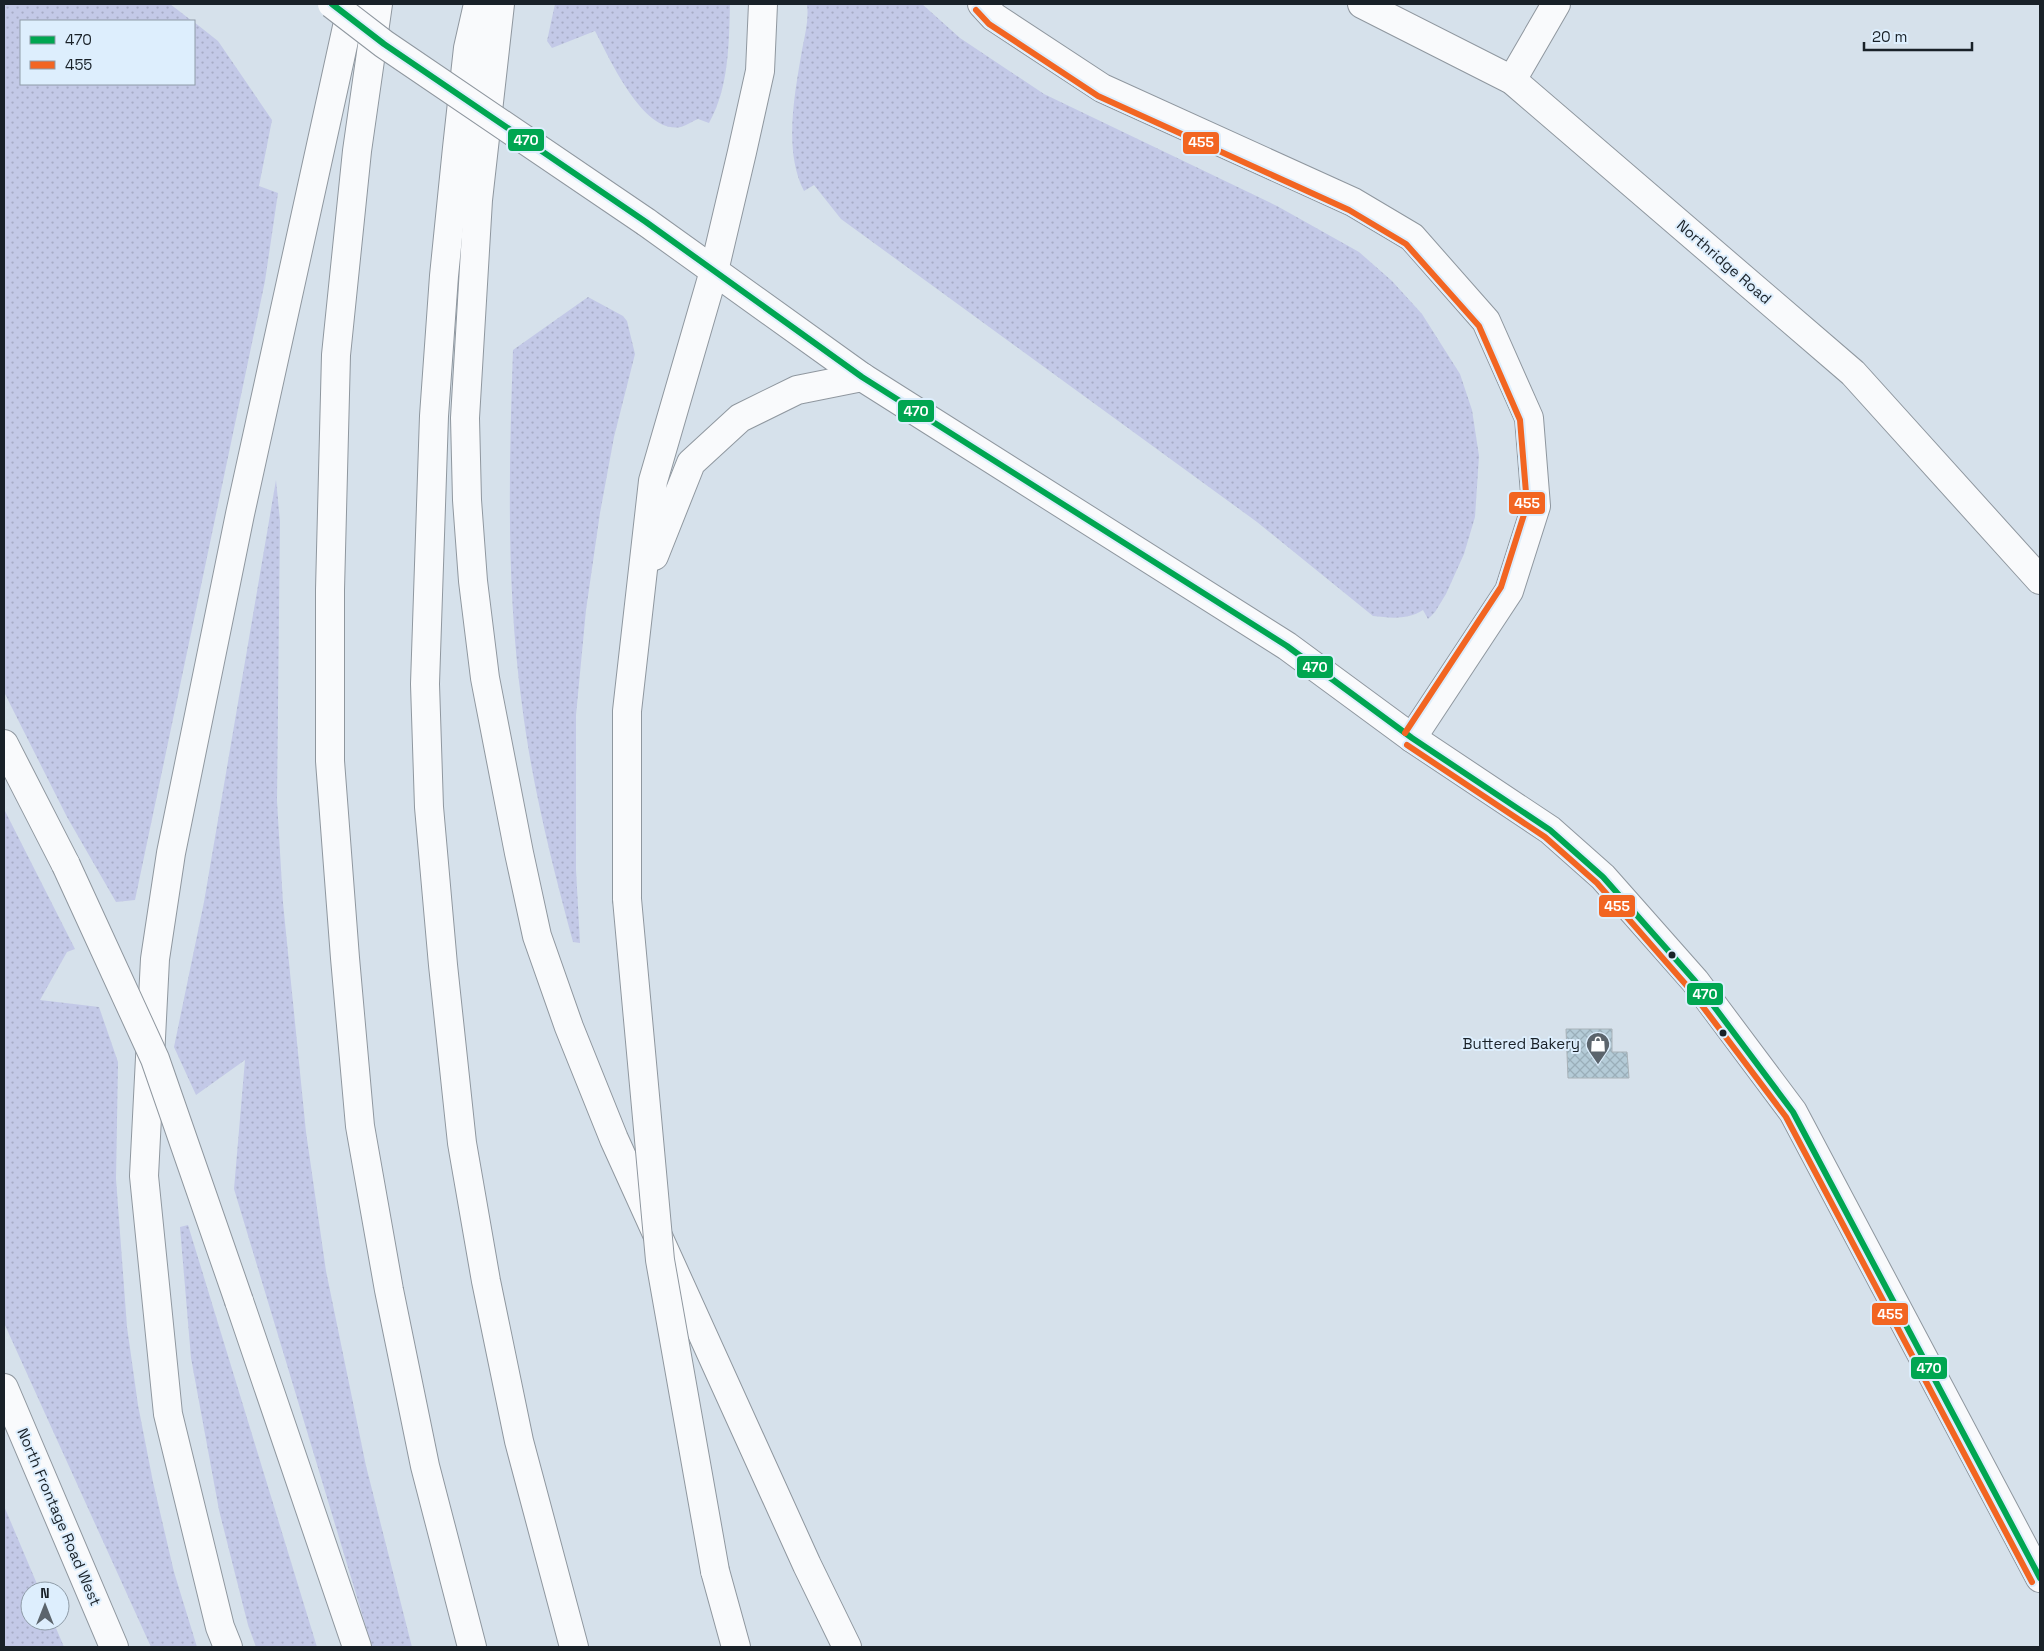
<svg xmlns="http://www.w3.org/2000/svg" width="2044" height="1651" font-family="'Space Grotesk',sans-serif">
<defs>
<pattern id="grass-dots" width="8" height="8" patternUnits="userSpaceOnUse" patternTransform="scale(1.25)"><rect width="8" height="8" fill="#c3c9e7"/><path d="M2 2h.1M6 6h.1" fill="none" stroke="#a7acc6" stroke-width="1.8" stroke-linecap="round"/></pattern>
<pattern id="building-cross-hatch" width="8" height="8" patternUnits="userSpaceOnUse" patternTransform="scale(1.25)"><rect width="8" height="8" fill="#b4cbd7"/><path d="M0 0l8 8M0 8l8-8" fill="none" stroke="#9aaeb9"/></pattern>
</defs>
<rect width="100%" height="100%" fill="#d6e1eb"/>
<g fill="url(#grass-dots)">
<path d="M4 4H170L192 21H21V84H194V22L218 41 272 120 259 186 278 193 265 281 135 900 116 902 67 817 4 692Z"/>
<path d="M555 4H730C729 43 729 88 709 123L698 119C693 121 687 125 681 127 643 135 609 57 595 31L552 48 547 41Z"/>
<path d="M807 4H922L960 38 1044 94 1277 206 1359 252 1392 281 1422 314 1460 374 1472 410 1479 456 1475 517 1464 554 1446 594 1435 612 1428 619 1423 610C1408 620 1390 618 1373 616L1257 522 841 219 814 185 804 191C783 151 795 92 802 50 805 35 809 19 807 4Z"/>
<path d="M588 297 623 316 627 321 635 354 614 437 600 513 586 610 576 715V870L580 943 573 942C552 864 532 785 522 705 506 587 509 468 513 350Z"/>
<path d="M276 480 280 521 277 801 283 903 306 1132 326 1271 366 1466 412 1647H372L234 1189 245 1060 196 1095 174 1047 204 902Z"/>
<path d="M4 809 75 949 67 952 40 1000 99 1007 118 1062 116 1179 127 1327 138 1405 153 1482 174 1572 197 1647H151L4 1323Z"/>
<path d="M188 1225 317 1647H256L248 1625 219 1510 191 1358 180 1227Z"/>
<path d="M4 1506 40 1591H30V1621H53L64 1647H4Z"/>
</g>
<path fill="url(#building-cross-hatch)" stroke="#a8b2b8" d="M1566 1029H1612V1052H1627L1629 1078H1568Z"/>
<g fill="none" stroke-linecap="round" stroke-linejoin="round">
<g stroke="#8f979f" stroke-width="30">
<g id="minor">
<path d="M982 4 994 17 1102 88 1353 202 1412 237 1486 321 1529 418 1536 506 1509 591 1412 738"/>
<path d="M1362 4 1512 80 1853 373 2040 580"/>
<path d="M1512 80 1556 4"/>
<path d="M4 1388 114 1647"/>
</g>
</g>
<g stroke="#8f979f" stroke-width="30">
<path id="major" d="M646 222 862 377 1287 646 1412 738 1550 830 1603 877 1695 981 1793 1112 2040 1578"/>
</g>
<g stroke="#8f979f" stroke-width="30">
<g id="highway">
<path d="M378 4 357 151 336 355 330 590V761L345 958 360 1126 389 1290 425 1466 472 1647"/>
<path d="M478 4 468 48 457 148 444 276 434 416 425 684 429 807 443 965 462 1143 486 1281 519 1441 574 1647"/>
<path d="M500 4 478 200 465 418 467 500 473 581 485 678 519 853 537 936 569 1027 614 1139 807 1565 847 1647"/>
<path d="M654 556 691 463 740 418 797 390 862 377"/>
<path d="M4 744 66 865"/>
<path d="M627 899V711L653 481 714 271 742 152 760 71 763 4"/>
<path d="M239 1301 357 1647"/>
<path d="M715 1571 736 1647"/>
<path d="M228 1647 220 1627 168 1414 144 1176 155 959 171 853 240 514 352 4"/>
</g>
</g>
<use href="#minor" stroke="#f9fafc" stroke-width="28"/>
<use href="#major" stroke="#f9fafc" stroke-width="28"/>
<use href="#highway" stroke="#f9fafc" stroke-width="28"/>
<g stroke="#8f979f" stroke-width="30" stroke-linecap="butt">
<path id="major-bridge" d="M332 4 384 44 646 222"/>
</g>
<g stroke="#8f979f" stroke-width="30" stroke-linecap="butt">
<g id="highway-bridge">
<path d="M66 865 155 1059 239 1301"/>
<path d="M627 899 660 1260 715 1571"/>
</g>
</g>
<use href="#major-bridge" stroke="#f9fafc" stroke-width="28"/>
<use href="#highway-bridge" stroke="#f9fafc" stroke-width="28"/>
<g stroke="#ddeefd" stroke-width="10">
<path id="bus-1" d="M332 4 384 44 646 222 862 377 1287 646 1412 738 1550 830 1603 877 1695 981 1793 1112 2040 1578"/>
</g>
<g stroke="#ddeefd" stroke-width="10">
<g id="bus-2">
<path d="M976 10 989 24 1098 96 1349 210 1406 244 1479 326 1520 420 1527 505 1501 587 1405 733"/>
<path d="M1407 745 1545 837 1597 883 1688 987 1786 1117 2032 1582"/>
</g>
</g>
<use href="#bus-1" stroke="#00a651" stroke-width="6"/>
<use href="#bus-2" stroke="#f26522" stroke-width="6"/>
</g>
<defs>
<g id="shop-pin" transform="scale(1.25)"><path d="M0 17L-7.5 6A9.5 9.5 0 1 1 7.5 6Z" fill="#5b646c" stroke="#ddeefd"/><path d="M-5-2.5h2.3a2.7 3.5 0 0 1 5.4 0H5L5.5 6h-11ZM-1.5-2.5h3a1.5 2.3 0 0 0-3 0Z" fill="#fff"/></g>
</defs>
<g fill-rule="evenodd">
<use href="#shop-pin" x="1598" y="1044"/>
</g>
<g fill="#192128" stroke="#ddeefd" stroke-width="2">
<circle cx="1672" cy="955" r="4.5"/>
<circle cx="1723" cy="1033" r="4.5"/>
</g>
<g text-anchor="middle" stroke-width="4" stroke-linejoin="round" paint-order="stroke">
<g font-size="15" fill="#192128" stroke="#ddeefd">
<text transform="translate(1724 262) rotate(41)" y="5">Northridge Road</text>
<text transform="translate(59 1517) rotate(67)" y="5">North Frontage Road West</text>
</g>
<g font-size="15" fill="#192128" stroke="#ddeefd" text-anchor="end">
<text x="1580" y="1049">Buttered Bakery</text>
</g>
</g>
<g stroke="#ddeefd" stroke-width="2">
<rect x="507" y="128" width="38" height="24" rx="5" fill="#00a651"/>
<rect x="1182" y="131" width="38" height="24" rx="5" fill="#f26522"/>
<rect x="897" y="399" width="38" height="24" rx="5" fill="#00a651"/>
<rect x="1508" y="491" width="38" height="24" rx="5" fill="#f26522"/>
<rect x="1296" y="655" width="38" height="24" rx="5" fill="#00a651"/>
<rect x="1598" y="894" width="38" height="24" rx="5" fill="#f26522"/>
<rect x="1686" y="982" width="38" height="24" rx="5" fill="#00a651"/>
<rect x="1871" y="1302" width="38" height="24" rx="5" fill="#f26522"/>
<rect x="1910" y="1356" width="38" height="24" rx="5" fill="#00a651"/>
</g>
<g font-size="14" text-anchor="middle" font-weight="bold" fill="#fff">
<text x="526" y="145">470</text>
<text x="1201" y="147">455</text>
<text x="916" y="416">470</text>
<text x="1527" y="508">455</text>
<text x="1315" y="672">470</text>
<text x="1617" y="911">455</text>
<text x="1705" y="999">470</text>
<text x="1890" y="1319">455</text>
<text x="1929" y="1373">470</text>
</g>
<rect width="2044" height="1651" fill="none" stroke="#192128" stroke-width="10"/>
<rect x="20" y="20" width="175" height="65" fill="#ddeefd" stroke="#8f9ca8"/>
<rect x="30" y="36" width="25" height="8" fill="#00a651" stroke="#8f9ca8"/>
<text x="65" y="45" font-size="15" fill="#192128">470</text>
<rect x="30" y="61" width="25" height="8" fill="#f26522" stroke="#8f9ca8"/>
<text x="65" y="70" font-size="15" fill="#192128">455</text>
<g transform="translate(45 1606)"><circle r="24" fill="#ddeefd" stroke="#8f9ca8"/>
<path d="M0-4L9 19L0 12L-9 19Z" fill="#5b646c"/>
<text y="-8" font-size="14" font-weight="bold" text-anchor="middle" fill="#192128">N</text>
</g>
<path d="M1864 42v8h108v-8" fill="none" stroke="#192128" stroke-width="2.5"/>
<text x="1872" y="42" font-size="15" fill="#192128" stroke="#ddeefd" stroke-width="4" paint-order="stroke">20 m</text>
</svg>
